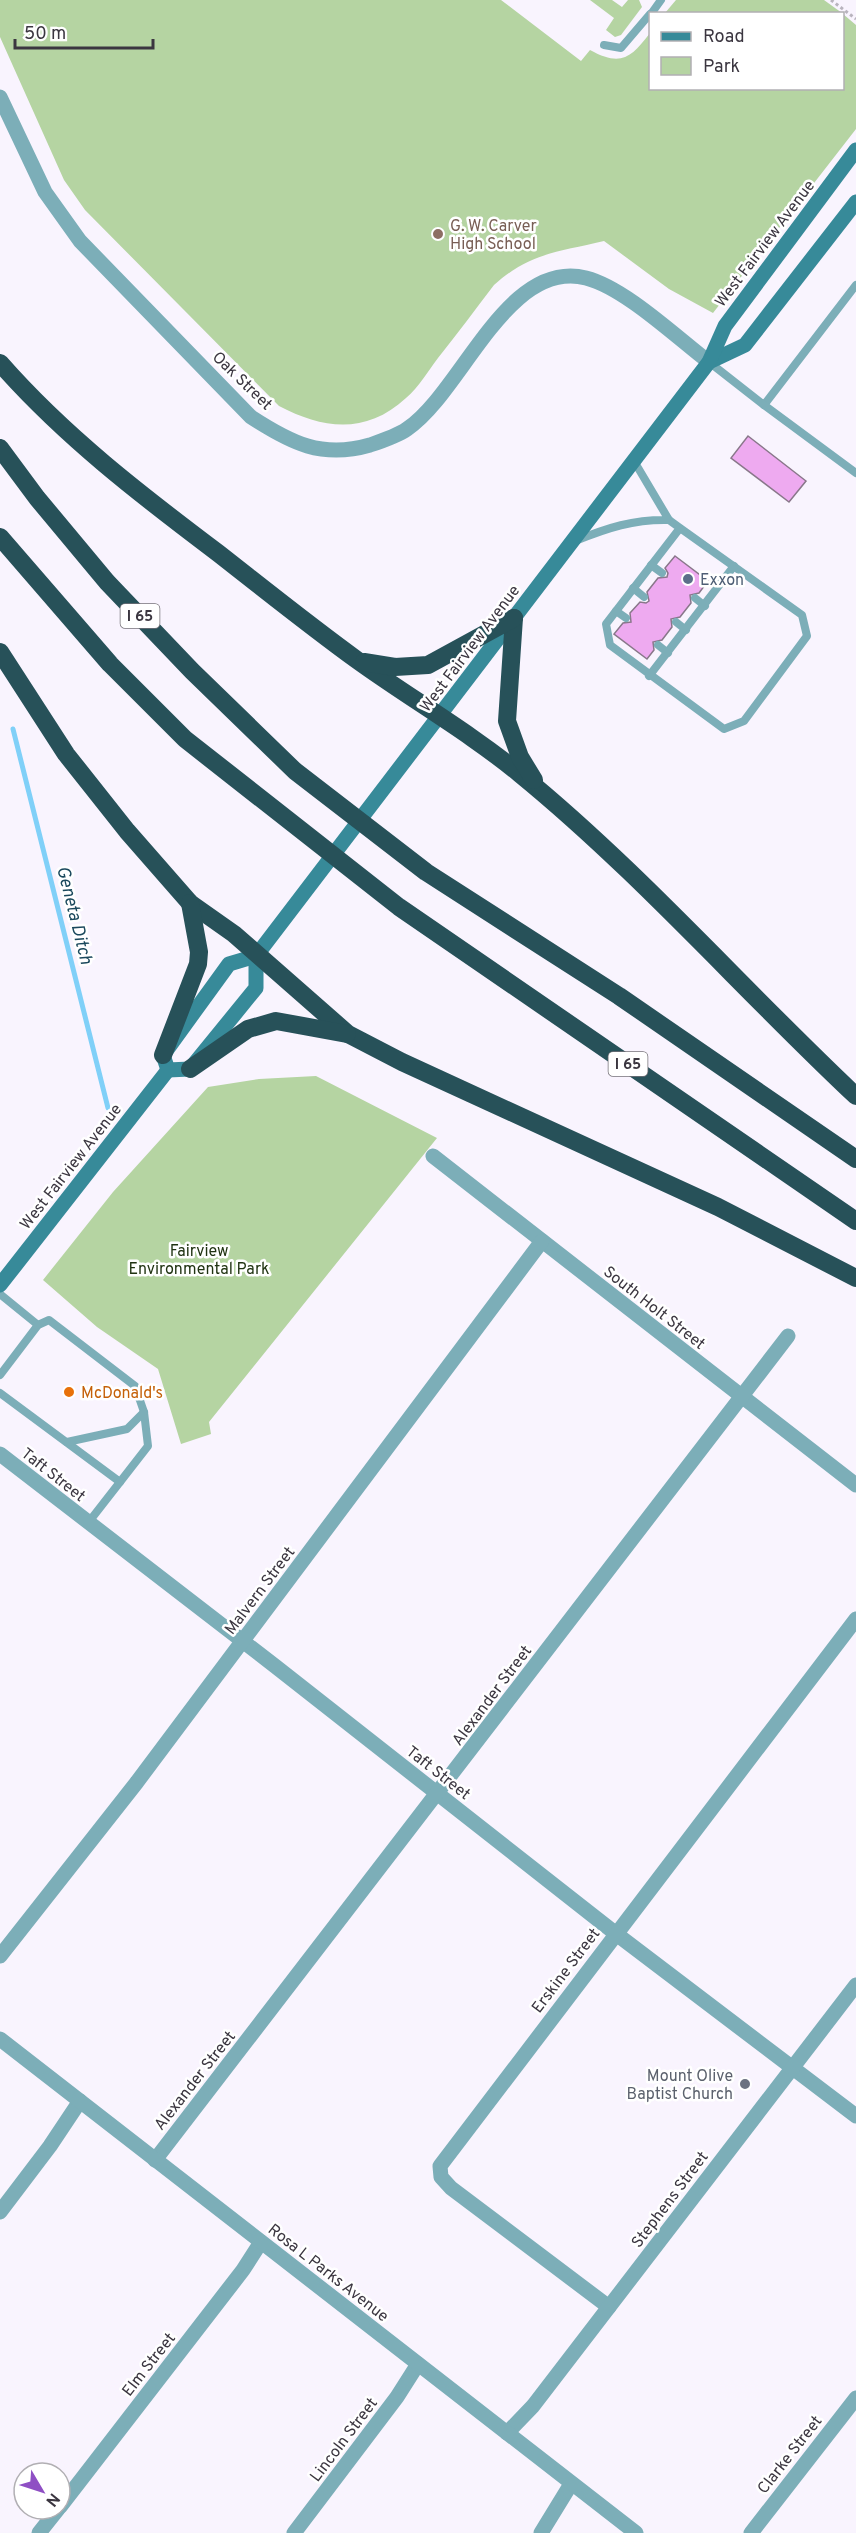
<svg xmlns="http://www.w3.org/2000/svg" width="856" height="2533" font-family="Overpass,sans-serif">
<rect width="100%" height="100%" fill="#f9f4fe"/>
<g fill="#b5d4a2">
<path d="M0 0H501L581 61 590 50C621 67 631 58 650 33V88H842L843 14 856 25V129L713 313 669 289 604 241C559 252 531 252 494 285 475 310 457 334 438 358 428 371 419 387 406 398 366 435 323 429 279 406L85 210 64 180 0 37Z"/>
<path d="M590 0H612L622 7 628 0H639L642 7 621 35 615 37 606 30 614 18Z"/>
<path d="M676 0H824L842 13H665Z"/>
<path d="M316 1076 437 1138 209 1422 211 1434 181 1444 158 1369 97 1327 43 1280 113 1192 208 1087 259 1079Z"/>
</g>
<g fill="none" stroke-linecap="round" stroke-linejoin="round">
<path stroke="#80d0f8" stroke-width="5" d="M13 729 108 1108"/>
</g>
<g fill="#eeaaf0" stroke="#89778a" stroke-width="1.5">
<path d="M748 436 806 481 789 502 731 458Z"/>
<path d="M675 556 708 581 699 593 690 595 691 603 680 617 671 619 672 627 662 640 653 642 654 650 647 659 614 634 623 623 631 622 630 613 640 602 646 603 649 601 647 592 658 578 667 577 668 573 665 568Z"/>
</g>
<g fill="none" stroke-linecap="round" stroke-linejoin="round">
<path stroke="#b9b4be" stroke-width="3" stroke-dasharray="3 3" stroke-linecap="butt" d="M831 0 856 19"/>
<g stroke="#7caeb8" stroke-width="8">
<path d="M651 14 661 0"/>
<path d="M604 45 621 48 650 14"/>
<path d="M709 362 764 405 856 285"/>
<path d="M764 405 856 473"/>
<path d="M669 520 680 528 802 615 807 636 744 721 724 729 610 645 606 624 680 528"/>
<path d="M575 541C607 528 634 519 669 520L634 461"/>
<path d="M651 565 662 573"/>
<path d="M633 588 644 597"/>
<path d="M695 598 705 606"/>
<path d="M616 611 626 618"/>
<path d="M676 622 686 630"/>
<path d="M658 645 668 653"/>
<path d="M649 676 734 566"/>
<path d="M0 1294 38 1325"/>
<path d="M0 1375 38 1325 49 1320 135 1386 144 1412 148 1446 120 1482 0 1393"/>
<path d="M67 1442 127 1429 144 1412"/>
<path d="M88 1523 120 1482"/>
</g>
<g stroke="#7caeb8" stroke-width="15">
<path d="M0 97 45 192 80 241 251 417C291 443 322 459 370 445 382 441 397 436 407 429 462 392 507 258 586 278 625 288 676 337 709 362"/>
<path d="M433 1156 856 1485"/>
<path d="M0 1454 275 1666 615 1933 856 2116"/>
<path d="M0 1956 137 1782 542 1241"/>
<path d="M155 2160 788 1336"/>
<path d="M0 2212 50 2146 80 2101"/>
<path d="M609 2307 451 2188 441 2177 440 2166 856 1619"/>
<path d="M507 2433 533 2406 856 1985"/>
<path d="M60 2507 243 2270 261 2242"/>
<path d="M39 2533 58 2509"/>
<path d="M294 2533 397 2397 418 2364"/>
<path d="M541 2533 571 2484"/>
<path d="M751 2533 856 2398"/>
</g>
<path stroke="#7caeb8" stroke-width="15" d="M0 2039 636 2533"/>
<g stroke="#378a99" stroke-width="15">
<path d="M709 362 745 345 856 202"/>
<path d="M168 1070 163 1055 229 964 256 956 709 362 725 326 856 150"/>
<path d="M168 1070 190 1069 256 988V956"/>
<path d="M0 1285 168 1070"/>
</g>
<g stroke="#275159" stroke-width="18">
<path d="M0 363C64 436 141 495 218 553 264 589 310 626 357 660 411 699 469 732 520 774 640 872 743 990 856 1096"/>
<path d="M0 448 37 498 107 582 192 671 295 771 426 872 619 996 856 1159"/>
<path d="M0 537 110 664 185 739 399 907 856 1221"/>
<path d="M514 618 507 721 520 757 534 780"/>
<path d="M0 652 66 754 127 831 190 903 234 934 348 1034 402 1062 718 1207 856 1278"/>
<path d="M364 662 395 667 428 665 514 618"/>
<path d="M163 1055 198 964 199 952 190 903"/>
<path d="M190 1069 248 1029 276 1021 347 1034"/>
</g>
</g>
<circle fill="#8d6e63" stroke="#fff" stroke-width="2" cx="438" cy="234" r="6"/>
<circle fill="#5c6f8a" stroke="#fff" stroke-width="2" cx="688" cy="579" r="6"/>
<circle fill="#e8710a" stroke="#fff" stroke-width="2" cx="69" cy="1392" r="6"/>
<circle fill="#6b7280" stroke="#fff" stroke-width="2" cx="745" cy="2084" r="6"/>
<g text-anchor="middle" stroke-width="5" stroke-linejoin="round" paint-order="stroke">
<g fill="#fff" stroke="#767279" stroke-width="1.5">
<rect x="120.5" y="604" width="39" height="24" rx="4.5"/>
<rect x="608.5" y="1052" width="39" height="24" rx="4.5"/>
</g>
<g font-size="15" font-weight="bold" fill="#3b3640">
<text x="140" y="621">I 65</text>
<text x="628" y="1069">I 65</text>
</g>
<g font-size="16" fill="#785e54" stroke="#fff" text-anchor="start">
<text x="450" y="231">G. W. Carver<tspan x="450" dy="18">High School</tspan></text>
</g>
<g font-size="16" fill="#3b3640" stroke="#fff">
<text transform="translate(764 243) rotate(-53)" y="6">West Fairview Avenue</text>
<text transform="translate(243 380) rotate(44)" y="6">Oak Street</text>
<text transform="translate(469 648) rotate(-53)" y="6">West Fairview Avenue</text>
<text transform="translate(70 1166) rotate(-52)" y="6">West Fairview Avenue</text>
<text transform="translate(655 1307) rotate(38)" y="6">South Holt Street</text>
<text transform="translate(54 1474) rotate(38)" y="6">Taft Street</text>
<text transform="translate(259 1590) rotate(-53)" y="6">Malvern Street</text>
<text transform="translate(491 1695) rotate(-53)" y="6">Alexander Street</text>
<text transform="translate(439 1772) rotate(38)" y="6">Taft Street</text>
<text transform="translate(565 1970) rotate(-53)" y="6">Erskine Street</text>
<text transform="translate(194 2080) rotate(-52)" y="6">Alexander Street</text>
<text transform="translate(669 2199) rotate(-53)" y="6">Stephens Street</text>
<text transform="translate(329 2272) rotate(38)" y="6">Rosa L Parks Avenue</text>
<text transform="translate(148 2364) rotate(-52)" y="6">Elm Street</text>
<text transform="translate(343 2439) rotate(-53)" y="6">Lincoln Street</text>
<text transform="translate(789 2454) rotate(-52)" y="6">Clarke Street</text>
</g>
<g font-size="16" fill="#4e5e75" stroke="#fff" text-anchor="start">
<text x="700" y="585">Exxon</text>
</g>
<g font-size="16" fill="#203312" stroke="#fff">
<text x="199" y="1256">Fairview<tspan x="199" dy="18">Environmental Park</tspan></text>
</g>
<g font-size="16" fill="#c56008" stroke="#fff" text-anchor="start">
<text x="81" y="1398">McDonald's</text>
</g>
<g font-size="16" fill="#5b616d" stroke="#fff" text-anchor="end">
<text x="733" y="2081">Mount Olive<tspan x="733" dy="18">Baptist Church</tspan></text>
</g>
<g font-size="18" font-style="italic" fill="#1a485c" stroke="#fff">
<text transform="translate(75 915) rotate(76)" y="6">Geneta Ditch</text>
</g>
</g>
<rect x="649" y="12" width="195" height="78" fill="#ffffff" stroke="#b1afb3" stroke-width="1.5"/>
<rect x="661" y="32" width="30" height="9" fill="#378a99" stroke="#b1afb3" stroke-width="1.5"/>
<text x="703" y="42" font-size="18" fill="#3b3640">Road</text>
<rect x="661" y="57" width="30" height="18" fill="#b5d4a2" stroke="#b1afb3" stroke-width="1.5"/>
<text x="703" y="72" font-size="18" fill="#3b3640">Park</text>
<g transform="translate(42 2491) rotate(129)"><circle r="28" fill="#ffffff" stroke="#b1afb3" stroke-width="1.5"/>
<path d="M0-4.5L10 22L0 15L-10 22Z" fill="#8f4fc4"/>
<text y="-9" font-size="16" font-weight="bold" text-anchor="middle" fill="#3b3640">N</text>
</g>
<path d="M15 39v9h138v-9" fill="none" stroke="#3b3640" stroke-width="3"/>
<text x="24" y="39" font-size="18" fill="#3b3640" stroke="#ffffff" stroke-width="4.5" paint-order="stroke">50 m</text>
</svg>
